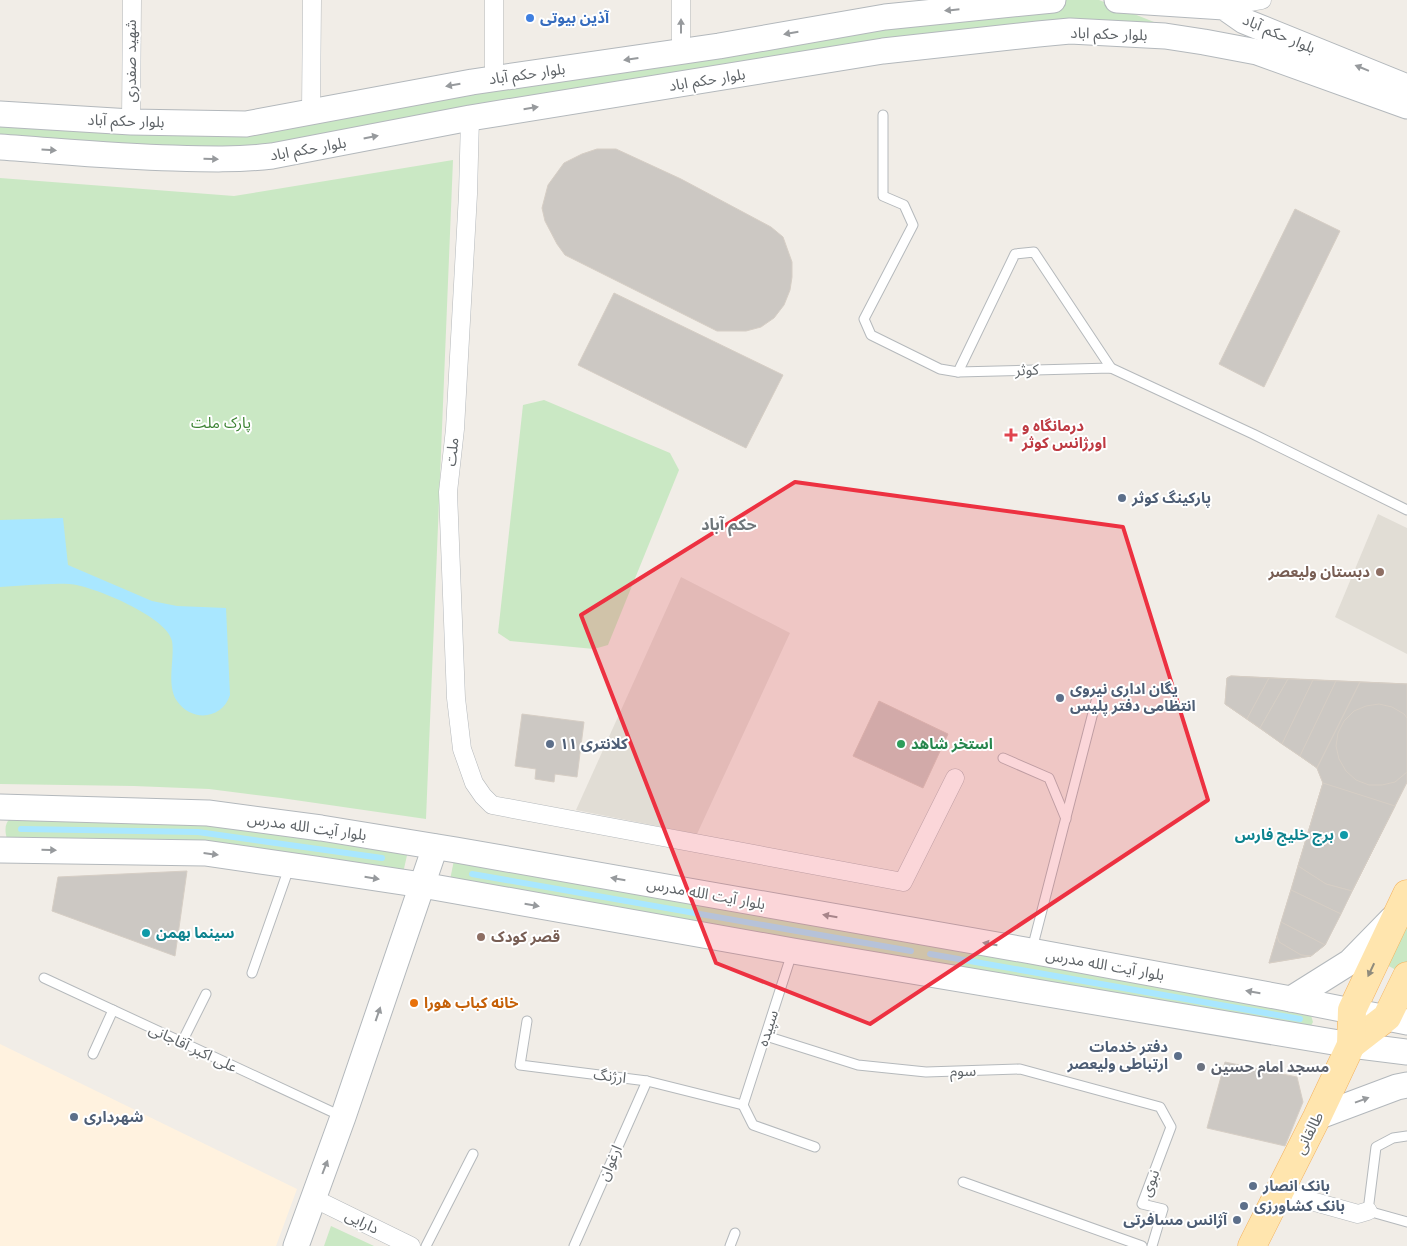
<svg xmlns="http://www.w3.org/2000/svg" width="1407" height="1246" font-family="Inter,'Noto Sans Arabic',sans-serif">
<rect width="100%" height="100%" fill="#f1ede7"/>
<path fill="#fff2df" d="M0 1044 297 1189 276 1246H0Z"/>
<g fill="#e1ddd5">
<path d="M1378 514 1407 528V654L1335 617Z"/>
<path d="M681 577 790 633 697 834 576 810Z"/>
</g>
<g fill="#cae8c4">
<path d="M1053 0H1099L1204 42 1070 31 273 156 0 147V114L246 124Z"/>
<path d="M453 160 426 819 281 798 209 789 134 786 0 784V178L234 196Z"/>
<path d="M544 400 670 453 679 470 608 645 594 649 510 641 498 633 523 405Z"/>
<path d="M22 808 410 842 401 882 7 839C2 822 10 817 22 808Z"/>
<path d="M456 850 1310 1012 1313 1022 1308 1031 448 890Z"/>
<path d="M1407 894V976L1376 959Z"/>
<path d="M331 1226 374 1246H324Z"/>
</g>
<path fill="#a9e7ff" d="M63 518 68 565 152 601 177 606 226 608 230 695C222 720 191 722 177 701 166 685 175 659 172 641 168 617 91 585 69 584 46 583 23 586 0 587V520Z"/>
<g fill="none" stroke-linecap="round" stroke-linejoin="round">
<g stroke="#a9e7ff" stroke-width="6">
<path d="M21 829 198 832 382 858"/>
<path d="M472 874 911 951"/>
<path d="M930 954 1300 1019"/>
</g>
</g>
<g fill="#ccc8c3" stroke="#d6cec5">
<path d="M597 149H616L681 179 771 227 783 237 792 262V277L790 290 784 305 774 318 761 327 746 331H717L565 255 557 244 545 221 542 208 548 185 564 163 582 154Z"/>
<path d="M1295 209 1340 231 1264 387 1219 364Z"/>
<path d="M614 293 783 375 746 448 578 365Z"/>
<path d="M1231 676 1407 684V782L1325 945 1311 956 1269 963 1323 783 1317 768 1225 704 1227 678Z"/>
<path d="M1231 676 1269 678 1247 719 1225 704 1227 678Z"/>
<path d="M1269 678 1288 679 1260 728 1247 719Z"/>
<path d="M1288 679 1313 680 1282 744 1260 728Z"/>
<path d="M1313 680 1336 681 1300 756 1282 744Z"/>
<path d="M1336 681 1360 682 1317 768 1300 756Z"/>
<path d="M1360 682 1407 684V782L1352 891 1326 884 1298 866 1323 783 1317 768Z"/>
<path d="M879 701 948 734 923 788 853 756Z"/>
<path d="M1379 704 1392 707 1404 714 1407 718V772L1395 782 1382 785H1369L1356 780 1346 771 1339 759 1336 746 1338 733 1344 721 1354 711 1366 706Z"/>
<path d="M522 714 584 722 577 777 555 774 554 782 535 779 536 769 515 766Z"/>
<path d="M1323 783 1395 806 1352 891 1326 884 1298 866Z"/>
<path d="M1298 866 1326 884 1352 891 1341 914 1291 890Z"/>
<path d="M187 871 175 956 52 911 58 877Z"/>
<path d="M1291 890 1341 914 1325 945 1281 922Z"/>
<path d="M1281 922 1325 945 1311 956 1301 955 1279 942 1277 936Z"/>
<path d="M1277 936 1279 942 1301 955 1311 956 1269 963Z"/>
<path d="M1225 1062 1297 1077 1303 1102 1285 1146 1207 1128Z"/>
</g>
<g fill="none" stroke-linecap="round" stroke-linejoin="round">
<g stroke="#b5b9bc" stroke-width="11">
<g id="lane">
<path d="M883 115V196L904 205 913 225 864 319 871 335 940 369 958 372 1111 368 1253 434 1407 510"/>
<path d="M958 372 1015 254 1034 252 1111 368"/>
<path d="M1003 758 1049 778 1066 819"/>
<path d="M1032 949 1096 701"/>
<path d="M252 973 289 868"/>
<path d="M44 978 341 1116"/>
<path d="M527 1021 520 1065 647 1081 743 1105"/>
<path d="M766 1036 858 1065 926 1072 1020 1069 1160 1107 1171 1127 1142 1204 1163 1209 1152 1246"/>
<path d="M182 1042 206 994"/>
<path d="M93 1054 113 1010"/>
<path d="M743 1105 792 953"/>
<path d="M743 1105 753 1125 815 1147"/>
<path d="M1407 1136 1393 1138 1376 1147 1368 1211 1407 1222"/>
<path d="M963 1182 1142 1246"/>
<path d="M426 1246 473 1154"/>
<path d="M574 1246 647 1081"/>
<path d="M730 1246 735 1233"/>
</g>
</g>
<g stroke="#b5b9bc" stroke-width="19">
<g id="street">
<path d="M494 0V79"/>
<path d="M681 0V51"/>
<path d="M1224 7 1262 0"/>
<path d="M311 111 312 0"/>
<path d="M470 118 468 194 455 429 448 492 456 698 462 749 474 783 483 796 492 805 903 882 955 778"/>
<path d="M131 122 132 0"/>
<path d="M1279 1192 1358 1214 1368 1211"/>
<path d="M313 1198 411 1246"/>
</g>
</g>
<g stroke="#b3b8bc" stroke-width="27">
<g id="secondary">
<path d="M1117 0 1224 7 1244 21 1407 87"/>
<path d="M0 114 131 122 246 124 472 82 719 46 885 17 1053 0"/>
<path d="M0 147C58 151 115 157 173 158 206 159 239 160 272 156L470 118 883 51 1038 34 1070 31 1165 36 1204 42 1257 52 1407 106"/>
<path d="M0 807 208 813 321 828 456 850 1031 951 1291 999 1407 1022"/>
<path d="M0 850 205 853 316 869 422 885 793 951 1351 1045 1407 1052"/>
<path d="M1291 999 1350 962 1392 919"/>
<path d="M1317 1117 1397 1087 1407 1085"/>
<path d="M296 1246 343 1117 435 847"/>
</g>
</g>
<g stroke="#f4b25d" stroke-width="29">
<g id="primary">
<path d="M1351 1045 1387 1017 1407 976"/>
<path d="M1252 1246 1317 1117 1351 1045 1352 1010 1407 894"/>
</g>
</g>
<use href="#lane" stroke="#fff" stroke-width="9"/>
<use href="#street" stroke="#fff" stroke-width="18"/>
<use href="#secondary" stroke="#fff" stroke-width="25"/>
<use href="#primary" stroke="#ffe5ae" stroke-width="28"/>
</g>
<defs><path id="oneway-solid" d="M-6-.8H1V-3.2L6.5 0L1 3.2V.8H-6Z" transform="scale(1.25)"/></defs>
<g fill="#979a9d">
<use href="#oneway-solid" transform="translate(952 10) rotate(174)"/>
<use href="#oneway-solid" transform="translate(681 26) rotate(-90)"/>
<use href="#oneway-solid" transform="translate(791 33) rotate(170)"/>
<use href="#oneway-solid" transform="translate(631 59) rotate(172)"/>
<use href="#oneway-solid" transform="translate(1362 68) rotate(-158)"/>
<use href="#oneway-solid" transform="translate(453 85) rotate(170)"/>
<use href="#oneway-solid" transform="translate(531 108) rotate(-9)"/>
<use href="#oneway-solid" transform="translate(371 137) rotate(-11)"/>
<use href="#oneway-solid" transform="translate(49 150) rotate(4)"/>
<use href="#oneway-solid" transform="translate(211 159) rotate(2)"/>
<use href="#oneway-solid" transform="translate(49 850) rotate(1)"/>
<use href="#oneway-solid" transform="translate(211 854) rotate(7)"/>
<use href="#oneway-solid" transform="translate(372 878) rotate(9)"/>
<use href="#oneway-solid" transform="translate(618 879) rotate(-170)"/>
<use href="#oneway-solid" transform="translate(532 905) rotate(10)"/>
<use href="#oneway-solid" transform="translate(830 916) rotate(-170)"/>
<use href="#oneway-solid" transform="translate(990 944) rotate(-170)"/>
<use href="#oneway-solid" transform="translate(1253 992) rotate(-170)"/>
<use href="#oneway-solid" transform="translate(378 1014) rotate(-71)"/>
<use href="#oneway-solid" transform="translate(1362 1100) rotate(-20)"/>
<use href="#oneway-solid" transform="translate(325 1167) rotate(-69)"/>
</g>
<use fill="#8f8b7d" href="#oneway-solid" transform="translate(1371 970) rotate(115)"/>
<path fill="#ed3141" fill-opacity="0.2" stroke="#ed3141" stroke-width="4" stroke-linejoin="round" d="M795 482 1123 527 1208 800 870 1024 716 963 581 615Z"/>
<circle fill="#3f7fe0" stroke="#fff" stroke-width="2" cx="530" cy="18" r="5"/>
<path fill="#e0444e" stroke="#fff" stroke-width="2" d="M1008.5 427.5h5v5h5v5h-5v5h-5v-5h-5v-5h5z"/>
<g fill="#5c6f8a" stroke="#fff" stroke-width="2">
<circle cx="1122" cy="498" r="5"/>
<circle cx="1060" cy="698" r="5"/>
<circle cx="550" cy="744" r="5"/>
<circle cx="1178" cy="1056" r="5"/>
<circle cx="74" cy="1117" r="5"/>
<circle cx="1253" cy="1186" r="5"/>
<circle cx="1244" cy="1206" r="5"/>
<circle cx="1237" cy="1220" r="5"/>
</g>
<g fill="#8d6e63" stroke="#fff" stroke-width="2">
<circle cx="1380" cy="572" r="5"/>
<circle cx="481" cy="937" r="5"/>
</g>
<circle fill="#2e9e5b" stroke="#fff" stroke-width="2" cx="901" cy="744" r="5"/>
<g fill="#0f9aa8" stroke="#fff" stroke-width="2">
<circle cx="1344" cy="835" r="5"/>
<circle cx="146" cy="933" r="5"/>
</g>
<circle fill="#e8710a" stroke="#fff" stroke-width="2" cx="414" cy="1003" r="5"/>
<circle fill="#6b7280" stroke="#fff" stroke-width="2" cx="1201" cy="1067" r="5"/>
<g text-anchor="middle" stroke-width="4" stroke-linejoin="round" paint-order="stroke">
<g font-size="15" font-weight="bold" fill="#366cbe" stroke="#fff" text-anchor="start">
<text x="540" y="23">آذین بیوتی</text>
</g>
<g font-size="15" fill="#5f6468" stroke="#fff">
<text transform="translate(1109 34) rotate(2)" y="5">بلوار حکم اباد</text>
<text transform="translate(1279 34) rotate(23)" y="5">بلوار حکم آباد</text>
<text transform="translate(131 61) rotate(-90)" y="5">شهید صفدری</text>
<text transform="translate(527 74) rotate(-8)" y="5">بلوار حکم آباد</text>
<text transform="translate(707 80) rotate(-9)" y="5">بلوار حکم اباد</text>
<text transform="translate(126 121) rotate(2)" y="5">بلوار حکم آباد</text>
<text transform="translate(308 149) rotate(-10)" y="5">بلوار حکم اباد</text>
<text transform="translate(1027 370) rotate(-2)" y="5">کوثر</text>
<text transform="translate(452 452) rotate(-84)" y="5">ملت</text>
<text transform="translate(307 827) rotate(8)" y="5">بلوار آیت الله مدرس</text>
<text transform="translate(706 894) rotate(10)" y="5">بلوار آیت الله مدرس</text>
<text transform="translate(1105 965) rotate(10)" y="5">بلوار آیت الله مدرس</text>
<text transform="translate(768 1028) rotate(-72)" y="5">سپیده</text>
<text transform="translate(193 1048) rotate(25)" y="5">علی اکبر آقاجانی</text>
<text transform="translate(963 1071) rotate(-1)" y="5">سوم</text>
<text transform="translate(610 1076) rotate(7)" y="5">ارژنگ</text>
<text transform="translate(1309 1133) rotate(-63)" y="5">طالقانی</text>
<text transform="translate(610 1163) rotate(-66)" y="5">ارغوان</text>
<text transform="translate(1150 1183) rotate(-69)" y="5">نبوی</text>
<text transform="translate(362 1222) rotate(26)" y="5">دارایی</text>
</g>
<g font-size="15" fill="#3b8232" stroke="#fff">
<text x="221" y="428">پارک ملت</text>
</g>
<g font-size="15" font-weight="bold" fill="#be3a42" stroke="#fff" text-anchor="start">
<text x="1022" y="431">درمانگاه و<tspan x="1022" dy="17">اورژانس کوثر</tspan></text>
</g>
<g font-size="15" font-weight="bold" fill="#4e5e75" stroke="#fff" text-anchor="start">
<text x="1132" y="503">پارکینگ کوثر</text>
<text x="1070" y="694">یگان اداری نیروی<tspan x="1070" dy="17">انتظامی دفتر پلیس</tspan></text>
<text x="560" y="749">کلانتری ۱۱</text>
<text x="1168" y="1052" text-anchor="end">دفتر خدمات<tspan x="1168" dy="17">ارتباطی ولیعصر</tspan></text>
<text x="84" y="1122">شهرداری</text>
<text x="1263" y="1191">بانک انصار</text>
<text x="1254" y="1211">بانک کشاورزی</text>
<text x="1227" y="1225" text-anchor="end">آژانس مسافرتی</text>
</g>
<g font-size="15" font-weight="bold" fill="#785e54" stroke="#fff" text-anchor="end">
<text x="1370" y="577">دبستان ولیعصر</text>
<text x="491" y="942" text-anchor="start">قصر کودک</text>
</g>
<g font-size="15" font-weight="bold" fill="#27864d" stroke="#fff" text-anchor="start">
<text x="911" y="749">استخر شاهد</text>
</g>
<g font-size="15" font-weight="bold" fill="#0d838f" stroke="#fff" text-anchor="end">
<text x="1334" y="840">برج خلیج فارس</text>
<text x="156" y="938" text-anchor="start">سینما بهمن</text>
</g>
<g font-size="15" font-weight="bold" fill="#c56008" stroke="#fff" text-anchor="start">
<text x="424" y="1008">خانه کباب هورا</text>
</g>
<g font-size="15" font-weight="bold" fill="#5b616d" stroke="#fff" text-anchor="start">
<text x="1211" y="1072">مسجد امام حسین</text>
</g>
<g font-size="16" font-weight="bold" fill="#6f767a" stroke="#fff">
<text x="729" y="530">حکم آباد</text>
</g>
</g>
</svg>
